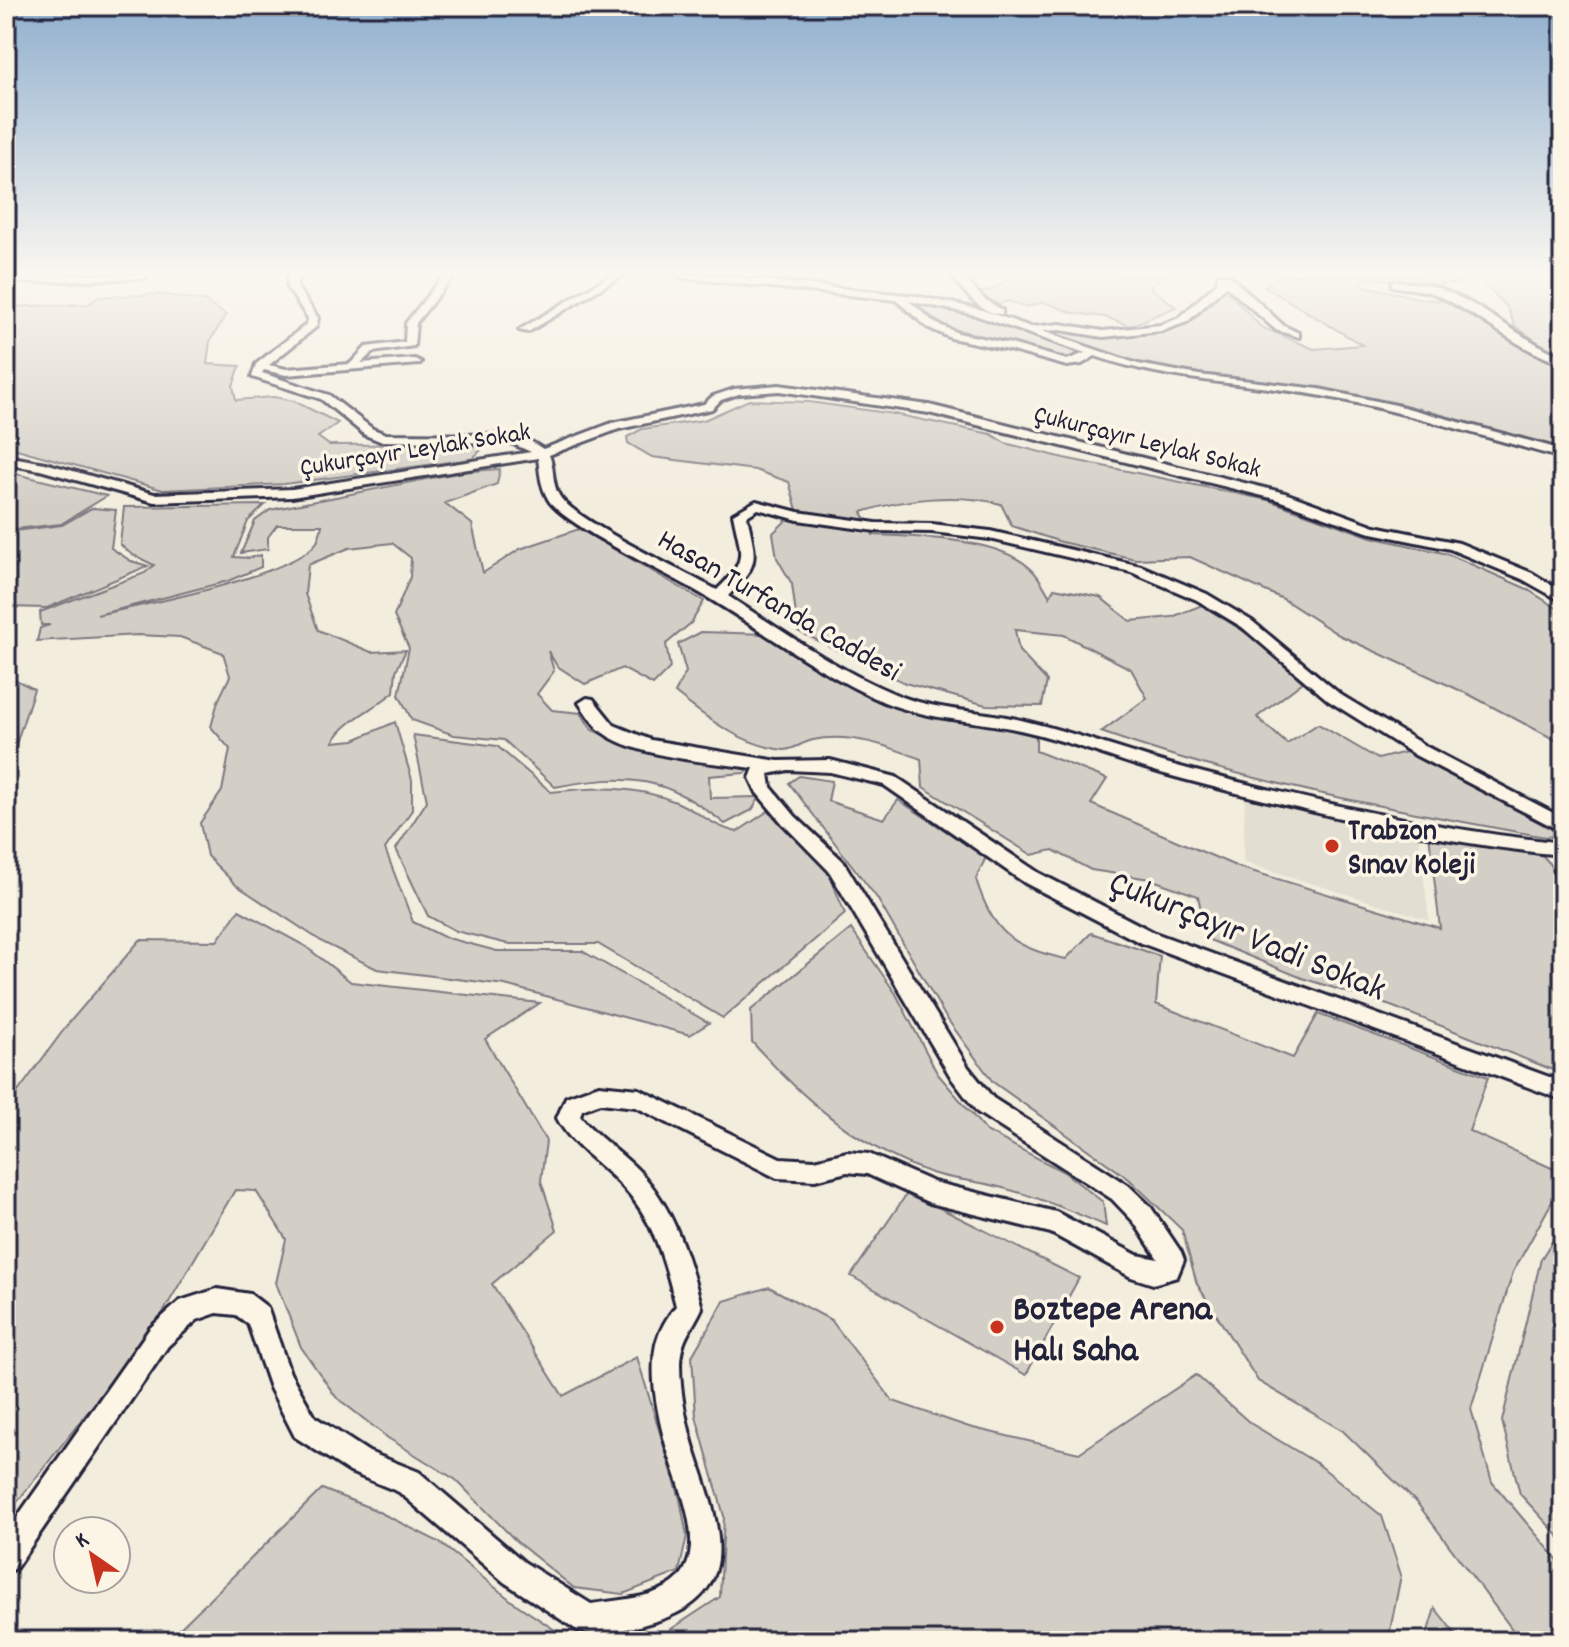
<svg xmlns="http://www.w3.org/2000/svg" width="1569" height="1647" font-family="Dekko,sans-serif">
<rect width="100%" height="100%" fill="#f3edde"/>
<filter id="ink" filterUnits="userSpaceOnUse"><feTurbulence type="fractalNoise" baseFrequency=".0125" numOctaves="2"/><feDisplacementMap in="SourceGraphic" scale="16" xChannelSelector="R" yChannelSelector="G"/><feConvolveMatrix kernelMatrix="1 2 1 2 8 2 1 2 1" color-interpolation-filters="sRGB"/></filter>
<g filter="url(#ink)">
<path fill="#e3ded2" d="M1245 794 1418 830 1429 920 1243 862Z"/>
<g fill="#d4cfc6" stroke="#7b7880" stroke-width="2">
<path d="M964 275H1164L1150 287 1176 307 1130 326 1105 317 1073 313 1044 302 1027 307 1008 301 993 306 978 293 995 289 1007 280 998 275 970 282Z"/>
<path d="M1282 275H1452L1460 283 1428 285 1366 277 1360 285 1423 299 1444 301 1546 359 1563 363V448L1404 405 1166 370 1131 361 1044 331 1061 330 1106 336 1169 330 1191 322 1222 292 1229 293 1261 327 1314 349 1362 345 1264 286Z"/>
<path d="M1476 275H1563V355L1550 351 1515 326 1507 307Z"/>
<path d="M160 294 204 301 226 315 210 341 207 364 240 366 233 386 236 400 274 397 294 401 338 423 318 437 329 445 467 444 483 448 472 459 284 484 163 490 6 446V307L88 304 99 297Z"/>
<path d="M914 302 971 313 1085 354 1075 360 943 326Z"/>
<path d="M749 400 809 402 894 414 991 434 1005 443 1064 458 1268 500 1371 537 1448 554 1525 588 1563 612V744L1470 695 1339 635 1283 599 1190 557 1135 559 1061 542 1012 526 1001 504C958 493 905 498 862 512L873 535C917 537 1001 537 1033 571 1040 578 1045 589 1050 597L1054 588 1100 597 1130 621 1172 617 1202 605 1251 636 1303 682 1257 717 1287 744 1318 724 1378 759 1406 752 1563 835 1546 837C1396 810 1245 783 1101 732L1147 698 1131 669 1064 635 1015 630 1019 651 1047 681 1042 706 986 705 905 683 798 631 792 584 777 558 773 533 797 510 789 482 755 470 652 457 628 443 627 437 642 429 704 420Z"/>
<path d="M500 469 497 484 445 503 472 524 483 573 520 549 579 529 704 601 691 623 666 644 670 668 653 685 622 668 585 684 557 666 548 651 554 671 537 694 552 710 581 713 592 730 633 748 751 770 744 773 709 776 710 798 760 797 752 810 725 824C665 776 630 773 555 787L504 740 454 735 412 720 399 695 409 648 394 616 410 577 411 558 392 543 349 548 308 565 305 594 318 630 371 652 406 650 396 671 394 692C374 709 345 720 333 742L354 740 395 722 412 780V810L385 849 413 922 444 937 497 951H582L709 1023 690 1035 505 985 377 969 324 943 236 885 207 856 200 823 222 791 230 749 211 727 218 701 230 676 223 653 180 637 138 635 37 641 40 628 50 625H41L40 612 145 573 154 565 131 554 120 544 124 507 265 505 248 521 234 557 249 558 261 555V567L228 581 97 615C139 606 294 576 317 542 319 538 321 530 322 525H277L268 537V549L241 553 255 521 270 510 462 472Z"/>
<path d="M8 472 107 496 61 524 6 530Z"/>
<path d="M92 508 116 510 111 548 131 561 148 566 47 608 6 607V532L62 525Z"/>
<path d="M701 632 767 634 884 702 936 719 995 726 1036 736V751L1107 779 1091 804 1238 867 1440 928 1429 834 1543 856 1563 878V1074L1391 1006 1302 978 1207 939 1198 896 1150 879 1091 870 1053 850 1032 855 923 787 921 759C888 746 849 732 813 740 803 742 793 750 784 750 743 746 705 717 675 693L686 672 678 644Z"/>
<path d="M6 675 34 689 6 775Z"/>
<path d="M413 735 497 746 551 792C595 787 634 785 676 802 698 811 713 827 737 832L768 811 827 868 845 914 723 1018 598 944H508L456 931 428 916 396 849 427 801Z"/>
<path d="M799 776 832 781 828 801 884 819 898 800 986 857 976 879C992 932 1013 948 1066 959L1091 933 1160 956 1156 1004 1293 1058 1318 1014 1488 1077 1469 1131 1563 1173V1182L1513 1272 1471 1409 1492 1482 1563 1566V1641H1521L1417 1503 1343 1431 1258 1381 1197 1284 1182 1230 1129 1179 993 1082 945 1016 877 898 789 783Z"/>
<path d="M239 910 305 946 351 982 540 1003 485 1039 546 1141 541 1181 557 1230 492 1284 563 1396 637 1357 680 1499 687 1536 679 1572 623 1594 574 1588 517 1542 456 1480 388 1438 336 1397 301 1347 276 1283 286 1239 256 1191 235 1190 155 1326 17 1502 6 1486V1108L68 1024 140 940 217 941Z"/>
<path d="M851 929 896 994 937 1073 986 1131 1064 1172 1103 1202 1106 1226C1069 1210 1031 1194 991 1185 970 1180 946 1179 926 1171 855 1145 801 1097 752 1042L751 1010Z"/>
<path d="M908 1192 1079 1278 1026 1375 851 1276Z"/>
<path d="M1563 1224V1541L1520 1494 1502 1421 1541 1259Z"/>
<path d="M769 1287 831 1320 893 1401 969 1427 1079 1453 1196 1375 1250 1423 1318 1464 1382 1516 1401 1575 1388 1641H167L322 1489 373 1509 439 1542 513 1602 567 1638 665 1633 720 1597 724 1516 696 1416 692 1356 724 1301Z"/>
<path d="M1435 1608 1461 1641H1425Z"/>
</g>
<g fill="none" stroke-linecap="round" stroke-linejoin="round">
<g stroke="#22223b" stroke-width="6">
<g id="minor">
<path d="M62 275H149L144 278 6 283V277Z"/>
<path d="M288 275H298L297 287 318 318 316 327 269 365 286 369 350 364 366 347 405 342 406 323 444 275H454L416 323 414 346 373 352 361 363 415 359 421 362 419 364 286 375 264 370 262 373 329 395 373 429 386 434 511 435 530 441 543 449 612 423 704 404 713 396 734 389 779 385 929 405 1285 493 1375 526 1459 543 1532 573 1563 592V602L1522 579 1450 549 1367 532 1275 499 929 413 779 391 739 394 721 400 712 409 619 429 549 455C555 468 551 484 560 497 579 523 685 572 717 590 749 559 741 555 733 514L756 501 798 512 876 523 932 524 990 531 1141 566 1207 594 1252 621 1341 695 1427 747 1563 818V832L1415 755 1329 701 1242 627 1197 600 1131 572 990 539 932 532 876 531 798 520 758 509 747 516C756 559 761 563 728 596 782 630 836 670 895 694 938 712 982 710 1025 721 1080 734 1134 755 1188 769 1310 801 1437 830 1563 843V855C1435 843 1307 812 1183 779 1128 765 1075 742 1020 730 974 720 929 720 884 702 814 672 753 622 686 585 658 569 561 523 548 499 540 485 540 473 538 458L292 497 154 502 40 470 6 464V456L45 463 154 494 292 489 531 452 511 443 380 441 365 435 321 399 252 377 256 364 307 324 308 318 287 287Z"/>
<path d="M611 275H623L528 332 519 330Z"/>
<path d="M678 275H712L916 296 979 309 1031 327 1060 324 1103 331 1160 325 1179 318 1217 283 1218 275H1229L1284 326 1299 333V337L1276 330 1226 286 1187 322 1162 331 1103 337 1060 330 1042 331 1138 364 1199 375 1319 389 1396 405 1563 450V458C1483 437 1404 411 1322 396 1245 382 1169 382 1095 356L1082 364 1067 366 1009 350 951 338 927 327 896 300 683 278ZM909 301 972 314 1085 353 1067 360 1011 344 958 333 935 323Z"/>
<path d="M951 275H961L984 299 1002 310V314C981 315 963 290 951 275Z"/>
<path d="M1395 281C1409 283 1425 283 1438 288 1483 304 1519 339 1563 357V364C1517 350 1480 314 1435 294 1422 289 1406 289 1392 286V282Z"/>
<path d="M587 698 593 699 614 725 651 740 778 761 830 760 896 777 1039 873 1155 933 1563 1082V1100L1141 943 1025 883 884 785 830 772 788 770 769 774 771 787 795 816 843 861 968 1067 993 1098 1128 1185 1150 1206 1181 1252 1184 1260 1177 1277 1153 1284 1131 1277 1051 1233 930 1203 867 1174 847 1172 815 1180 777 1178 636 1107 600 1103 582 1110 580 1116C597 1138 621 1152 640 1172 675 1209 689 1260 702 1308 692 1330 681 1338 680 1364 680 1395 687 1426 696 1455 720 1527 747 1597 649 1623 628 1629 598 1638 577 1630L504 1582 399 1492 350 1472 295 1437 270 1388 248 1324 236 1315 217 1313 197 1320 168 1346 16 1568 6 1573V1533L150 1328 180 1301 189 1298 217 1289 250 1294 267 1307 290 1373 315 1417 369 1452 419 1472 524 1562 591 1604C617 1600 651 1599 673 1583 715 1551 672 1475 663 1434 656 1405 650 1373 656 1344 660 1329 667 1317 676 1306 665 1263 654 1219 622 1186 601 1163 571 1146 557 1118L566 1097 599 1085 639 1089 780 1158 815 1160 847 1152 869 1154 933 1182 1056 1212 1137 1255 1158 1259 1134 1222 1112 1199 977 1112 952 1079 829 871 783 824 757 793 750 778 754 768C714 763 634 757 602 732 593 725 586 713 579 703Z"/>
</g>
</g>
<use href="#minor" fill="#fcf5e5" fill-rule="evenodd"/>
</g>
</g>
<linearGradient id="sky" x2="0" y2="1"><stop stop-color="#90afce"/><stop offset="0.54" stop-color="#faf7f0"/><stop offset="1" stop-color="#faf7f0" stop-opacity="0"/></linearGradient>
<rect width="1569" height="506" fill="url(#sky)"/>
<g fill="#c8321e" stroke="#fcf5e5" stroke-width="3">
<circle cx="1332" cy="846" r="8"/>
<circle cx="997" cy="1327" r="8"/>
</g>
<g text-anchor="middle" stroke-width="7" stroke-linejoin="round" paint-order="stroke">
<g font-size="26" fill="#22223b" stroke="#fcf5e5">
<text transform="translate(1148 440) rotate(14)" y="9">Çukurçayır Leylak Sokak</text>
<text transform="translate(415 448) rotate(-9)" y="9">Çukurçayır Leylak Sokak</text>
</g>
<g font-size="30" fill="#22223b" stroke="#fcf5e5">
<text transform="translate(780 604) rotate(30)" y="10">Hasan Turfanda Caddesi</text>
</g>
<g font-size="30" font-weight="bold" fill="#22223b" stroke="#fcf5e5" text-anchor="start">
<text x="1348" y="839">Trabzon<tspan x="1348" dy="34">Sınav Koleji</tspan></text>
</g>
<g font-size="36" fill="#22223b" stroke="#fcf5e5">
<text transform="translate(1249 933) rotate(22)" y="13">Çukurçayır Vadi Sokak</text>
</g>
<g font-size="36" font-weight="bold" fill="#22223b" stroke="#fcf5e5" text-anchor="start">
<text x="1013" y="1319">Boztepe Arena<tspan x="1013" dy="41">Halı Saha</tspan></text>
</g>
</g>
<rect width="1569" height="1647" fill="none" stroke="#fcf5e5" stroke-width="32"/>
<rect x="16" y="16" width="1537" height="1615" fill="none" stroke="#22223b" stroke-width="3" filter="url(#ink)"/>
<g transform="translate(92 1555) rotate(326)"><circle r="38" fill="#fcf5e5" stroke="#a5a1a1" stroke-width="2"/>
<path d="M0-6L14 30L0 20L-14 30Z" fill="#c8321e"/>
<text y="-12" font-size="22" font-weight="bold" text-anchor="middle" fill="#22223b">K</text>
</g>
</svg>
